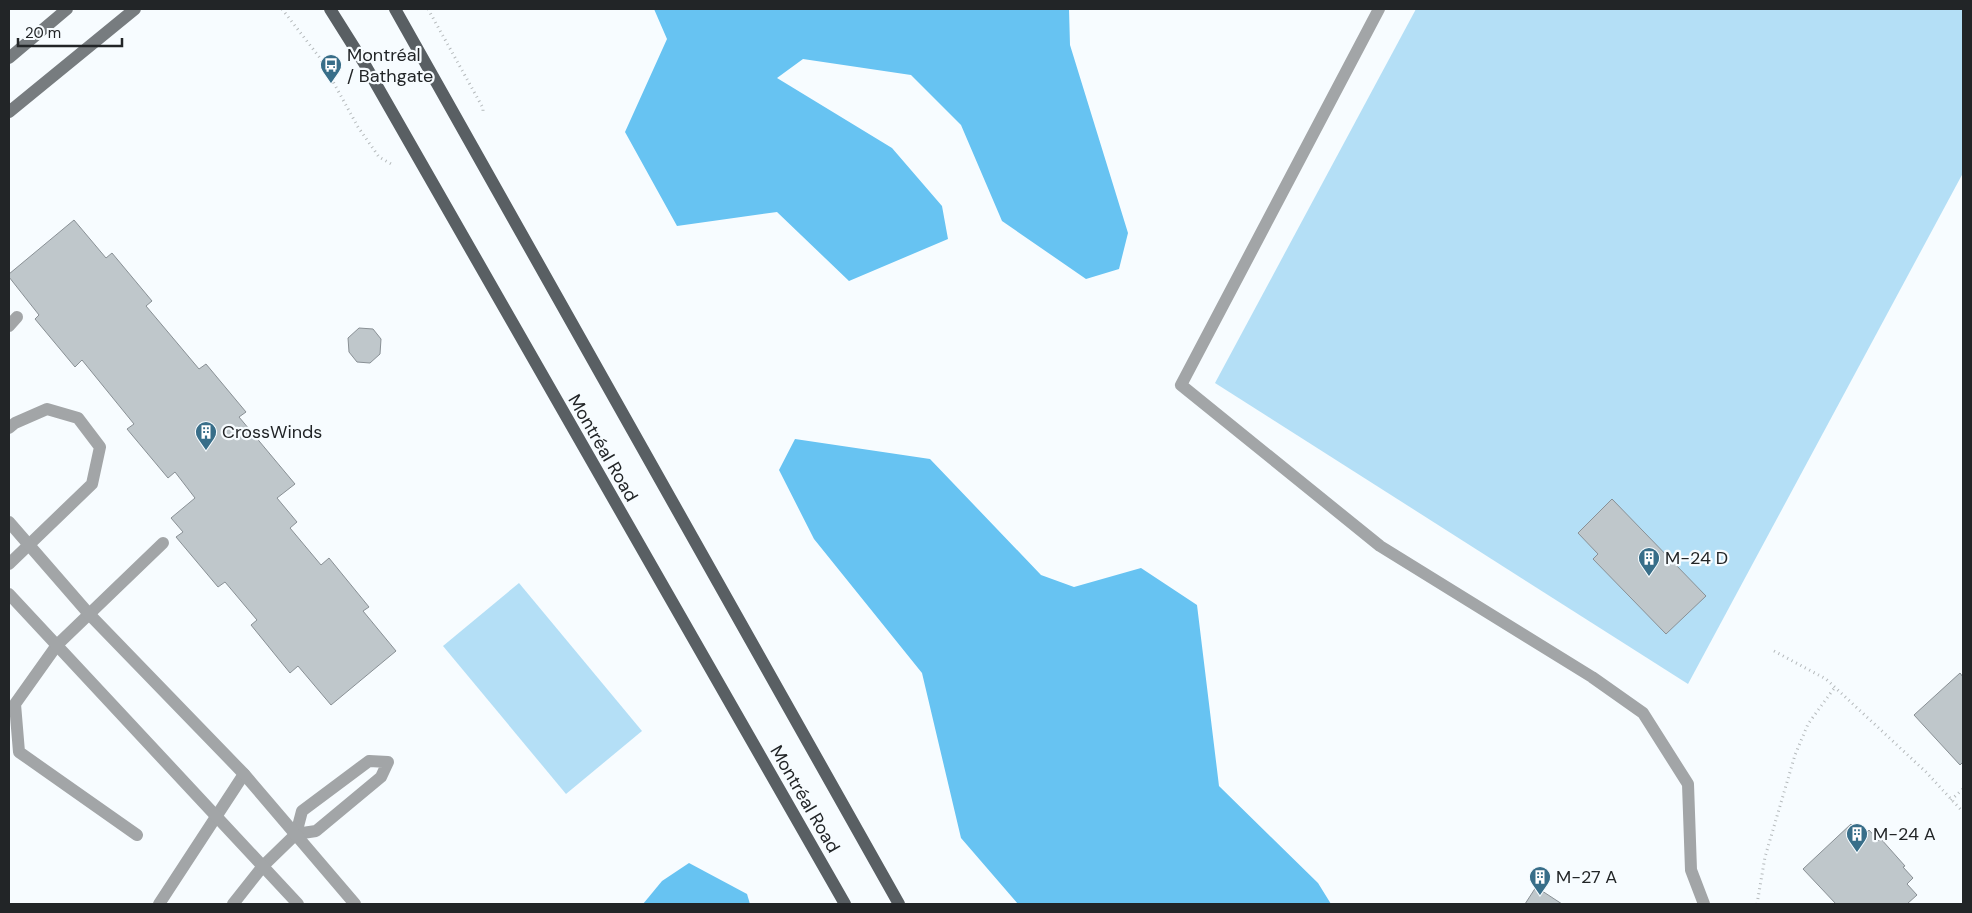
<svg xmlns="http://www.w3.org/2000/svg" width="1972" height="913" font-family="'DM Sans',sans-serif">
<rect width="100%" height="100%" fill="#f7fcff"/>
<g fill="#b4dff6">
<path d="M1416 9H1963V173L1688 684 1215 383Z"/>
<path d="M519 583 642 731 566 794 443 646Z"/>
</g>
<g fill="#67c3f2">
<path d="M654 9H1069L1070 45 1128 233 1119 269 1086 279 1002 221 961 125 911 75 803 59 777 78 892 148 942 206 948 239 849 281 777 212 677 226 625 132 667 39Z"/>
<path d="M795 439 930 459 1041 575 1074 587 1141 568 1197 605 1219 786 1318 883 1331 904H1018L961 838 922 673 814 539 779 470Z"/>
<path d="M689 863 747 894 750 904H643L662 881Z"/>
</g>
<g fill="#bfc7cb" stroke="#899095">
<path d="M74 220 106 258 112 253 152 301 146 306 199 369 206 364 246 412 239 417 295 484 277 498 297 522 290 528 321 565 329 558 369 607 363 611 396 651 331 705 298 666 290 673 251 625 257 620 225 582 218 587 176 537 183 532 171 518 195 498 175 472 168 478 127 429 134 424 82 360 75 367 35 319 39 315 9 277V274Z"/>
<path d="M359 328 373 329 381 339 380 354 370 363 357 362 349 352 348 338Z"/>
<path d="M1612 499 1706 596 1666 634 1593 559 1598 554 1578 533Z"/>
<path d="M1960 673 1963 677V762L1960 765 1914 715Z"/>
<path d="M1851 824 1863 836 1869 830 1879 841 1881 839 1905 866 1903 867 1913 878 1907 884 1917 895 1907 904H1836L1803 869Z"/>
<path d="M1536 887 1562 904H1525Z"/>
</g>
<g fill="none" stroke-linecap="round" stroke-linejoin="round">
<g stroke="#b5babc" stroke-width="3" stroke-dasharray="1 4" stroke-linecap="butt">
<path d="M282 9 320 58 358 127 379 157 393 165"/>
<path d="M428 9 483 108V113"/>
<path d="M1774 651 1826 679 1926 772 1963 812"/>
<path d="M1951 800 1963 789"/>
<path d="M1757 904 1765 857 1795 755 1808 724 1835 687"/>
</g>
<g stroke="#a2a5a7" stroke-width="12">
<path d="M1379 9 1181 385 1380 546 1592 677 1643 713 1688 784 1691 870 1704 904"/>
<path d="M9 326 17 317"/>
<path d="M9 428 15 423 47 409 78 418 100 447 92 484 9 564"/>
<path d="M137 835 19 752 15 704 57 645 163 543"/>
<path d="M159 904 244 774"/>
<path d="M233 904 263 866 296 834 302 811 369 761 388 762 381 777 316 831 296 834"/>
</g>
<g stroke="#a2a5a7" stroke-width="12">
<path d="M9 522 89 614 244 774 355 904"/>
<path d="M9 594 298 904"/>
</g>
<g stroke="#777c7f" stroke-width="12">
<path d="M9 58 67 9"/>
<path d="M9 112 135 9"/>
</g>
<g stroke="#595f63" stroke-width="12">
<path d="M330 9 364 63 845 904"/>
<path d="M395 9 899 904"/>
</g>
</g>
<defs>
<g id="bus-pin" transform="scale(1.125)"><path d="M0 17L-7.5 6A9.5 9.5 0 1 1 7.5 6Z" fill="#386e89" stroke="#f7fcff"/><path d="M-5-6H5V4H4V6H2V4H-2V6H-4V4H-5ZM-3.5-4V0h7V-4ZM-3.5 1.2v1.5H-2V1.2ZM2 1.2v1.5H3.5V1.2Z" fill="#fff"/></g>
<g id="building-pin" transform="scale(1.125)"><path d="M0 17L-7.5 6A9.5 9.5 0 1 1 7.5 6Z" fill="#386e89" stroke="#f7fcff"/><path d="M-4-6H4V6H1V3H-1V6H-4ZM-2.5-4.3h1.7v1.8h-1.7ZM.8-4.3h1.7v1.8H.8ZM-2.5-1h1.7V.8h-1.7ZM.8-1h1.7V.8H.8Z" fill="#fff"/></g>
</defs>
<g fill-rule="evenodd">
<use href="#bus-pin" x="331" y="65"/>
<use href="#building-pin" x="206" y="432"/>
<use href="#building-pin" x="1649" y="558"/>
<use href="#building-pin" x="1857" y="834"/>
<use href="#building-pin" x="1540" y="877"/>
</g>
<g text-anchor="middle" stroke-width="4.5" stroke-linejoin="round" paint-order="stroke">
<g font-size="18" fill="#222527" stroke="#f7fcff" text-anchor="start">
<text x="347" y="61">Montréal<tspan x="347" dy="21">/ Bathgate</tspan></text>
<text x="222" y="438">CrossWinds</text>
<text x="1665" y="564">M-24 D</text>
<text x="1873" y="840">M-24 A</text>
<text x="1556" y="883">M-27 A</text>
</g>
<g font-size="18" fill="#222527" stroke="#f7fcff">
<text transform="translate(603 448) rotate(60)" y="6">Montréal Road</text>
<text transform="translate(805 799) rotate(60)" y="6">Montréal Road</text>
</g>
</g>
<rect width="1972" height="913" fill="none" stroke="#222527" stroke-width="20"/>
<path d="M18 38v8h104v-8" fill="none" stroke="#222527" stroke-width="2.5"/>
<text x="25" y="38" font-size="15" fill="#222527" stroke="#f7fcff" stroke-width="4" paint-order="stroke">20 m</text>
</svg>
